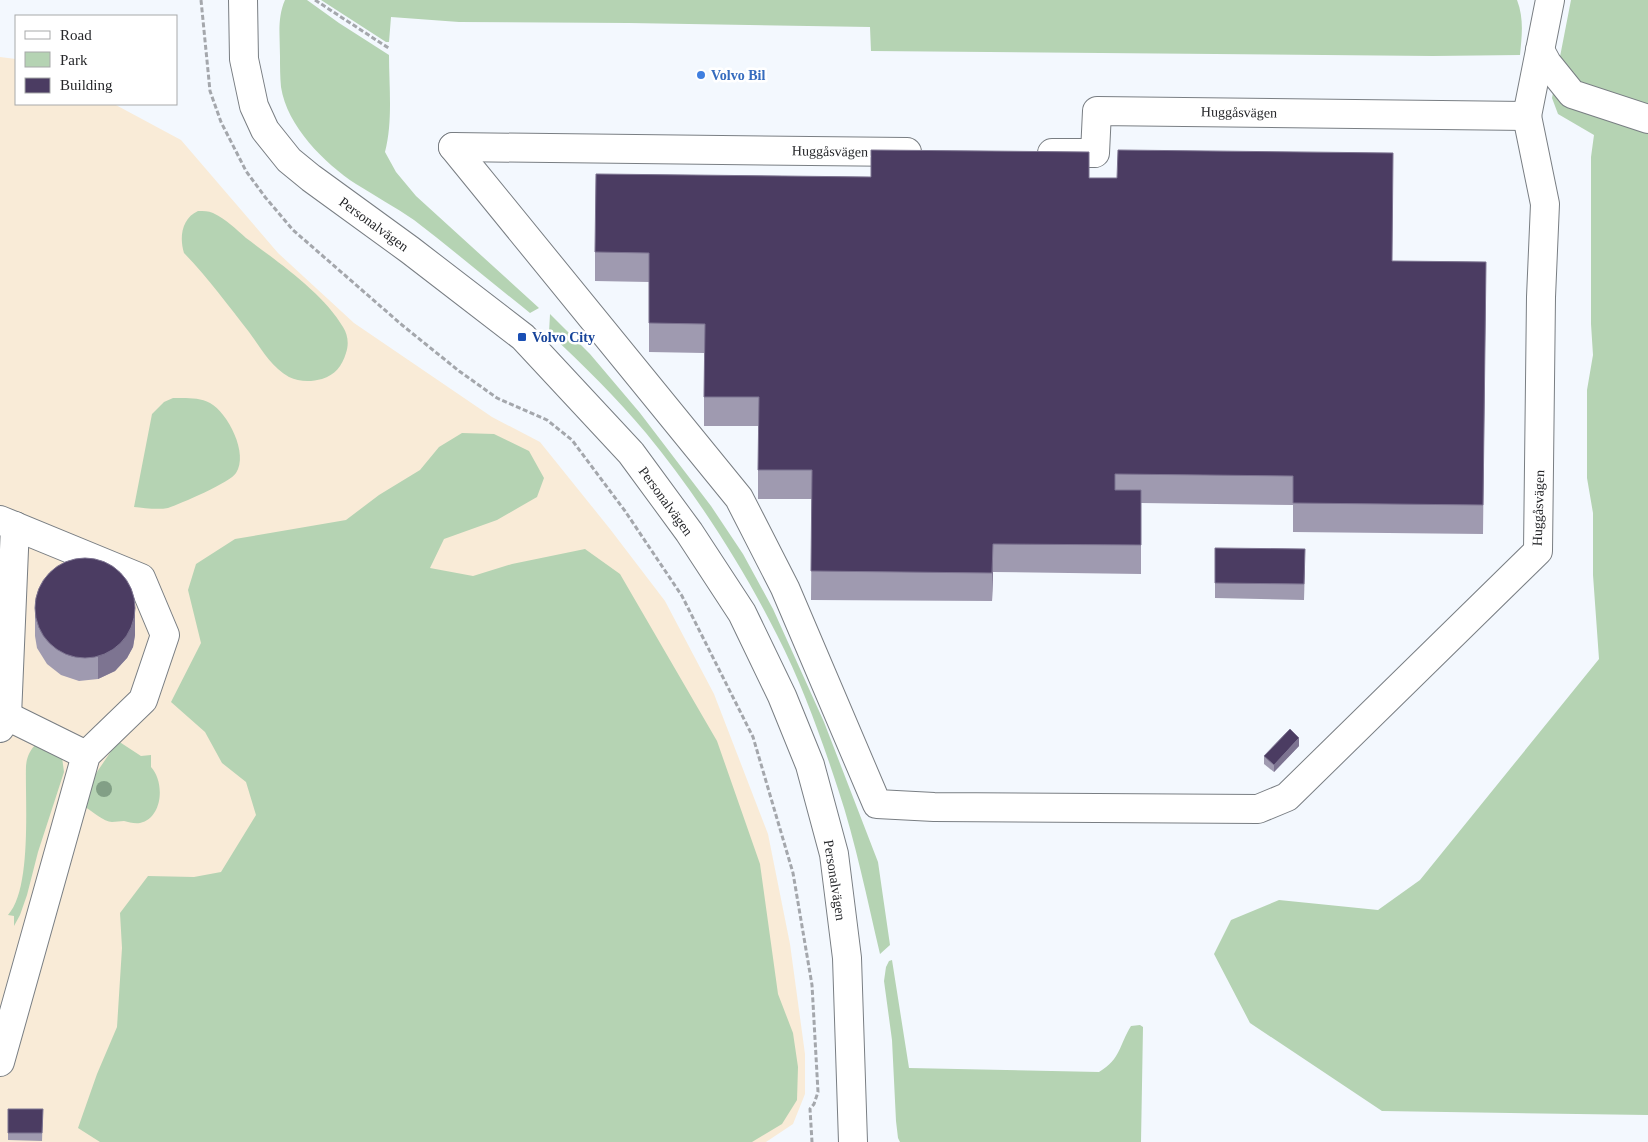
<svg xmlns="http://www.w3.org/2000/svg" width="1648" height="1142" font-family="'Times New Roman',serif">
<rect width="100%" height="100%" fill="#f3f8fe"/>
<path fill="#f9ebd7" d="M0 57 16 59V104H114L181 140 278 253 354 323 492 417 540 442 610 529 665 601 714 694 768 834 790 944 805 1054V1094L793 1124 766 1142H0Z"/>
<g fill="#b5d3b3">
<path d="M285 0H307L339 23 389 55C389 87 393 121 385 152L396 172 416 196 539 308 530 313C491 282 453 250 414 220 395 207 375 196 356 184 324 163 287 126 281 87 280 77 280 66 280 56 280 37 277 18 285 0Z"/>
<path d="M321 0H1517C1524 18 1522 35 1520 55L1433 56 871 51 870 27 629 23 459 22 391 17 389 42H386Z"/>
<path d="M1571 0H1648V1115L1382 1111 1250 1023 1214 954 1231 920 1279 900 1378 910 1420 880 1599 659 1593 575V513L1587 478V390L1593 355 1591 324V157L1594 135 1558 114 1552 98Z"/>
<path d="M198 211C204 211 208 211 213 213 226 219 236 229 246 238 277 261 324 294 343 327 348 335 349 344 346 353 342 366 335 375 322 379 311 382 299 382 289 377 270 366 261 348 249 332 228 305 208 278 184 253 179 237 182 218 198 211Z"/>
<path d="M550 314 590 354 640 413 711 506 743 554 773 609 824 722 878 862 890 945 880 954C867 899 856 843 838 789 821 737 802 684 777 635 742 565 696 494 646 433 616 397 583 365 549 333Z"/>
<path d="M173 398C185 398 199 397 210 403 228 413 249 454 236 473 231 482 180 504 168 508 158 510 144 508 134 507L152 414 164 402Z"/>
<path d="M462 433 494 434 529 451 544 478 537 497 497 520 444 539 430 568 473 576 512 564 585 549 620 574 717 741 760 864 778 994 793 1033 798 1067 797 1100 782 1124 752 1142H100L78 1128 97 1074 117 1027 122 948 120 913 148 876 194 877 221 872 256 815 246 782 222 763 205 732 171 702 201 643 188 590 196 564 235 539 346 520 379 495 420 470 439 447Z"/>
<path d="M118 741 141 756 151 755V767C165 782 163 818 140 823 134 824 129 822 124 821 120 821 116 822 112 822 104 822 92 811 85 807L82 794Z"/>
<path d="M37 743 62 757 64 772 38 852 27 895 20 915 14 926V916L8 915C32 889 25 802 26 766 27 756 30 750 37 743Z"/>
<path d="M892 960 909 1068 1099 1072C1121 1059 1119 1045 1131 1026L1140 1025 1143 1027 1141 1142H900L898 1138 896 1121 892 1040 884 981 886 967 889 961Z"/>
</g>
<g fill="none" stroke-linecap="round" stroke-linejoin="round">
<g stroke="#797e83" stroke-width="30">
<g id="minor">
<path d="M243 0 244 59 254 106 265 130 289 160 311 178 410 250 523 337 631 453 689 532 742 613 782 696 810 765 834 854 847 958 853 1142"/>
<path d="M1540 50 1547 63 1572 94 1648 119"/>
<path d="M453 147 739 498 785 588 877 804 934 807 1258 809 1287 797 1538 551 1541 297 1545 204 1527 116"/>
<path d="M453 147 907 152"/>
<path d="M1052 153H1095L1097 111 1527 116 1550 0"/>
<path d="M0 520 141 578 165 635 143 700 86 755 0 1062"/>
<path d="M7 716 15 526"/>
<path d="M0 728 7 716 86 755"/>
</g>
</g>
<g stroke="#a4a7ac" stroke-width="3" stroke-dasharray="5 2.5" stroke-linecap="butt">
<path d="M201 0 210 91 221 122 246 171 265 197 293 230 402 325 459 371 497 398 547 420 572 440 625 511 682 596 753 737 793 873 812 985 818 1092 814 1104 810 1109 812 1142"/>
<path d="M315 0 390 49"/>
</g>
<use href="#minor" stroke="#fff" stroke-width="28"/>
</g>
<circle fill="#829f86" cx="104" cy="789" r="8"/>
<g fill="#9f9ab0">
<path d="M871 177 1089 178 1392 261 1486 262 1483 534 1293 532V505L1141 503V574L993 572 992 601 811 600 812 499H758V426H704V353L649 352V282L595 281V252Z"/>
<path d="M1215 548 1305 565 1304 600 1215 598Z"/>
<path d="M35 601 135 635 133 647 127 658 115 671 98 679 79 681 61 675 47 664 37 648 35 636Z"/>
<path d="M1299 746 1274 772 1264 764V756Z"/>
<path d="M8 1109H43L42 1141 8 1140Z"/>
</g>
<g fill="#7d7491">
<path d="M993 544V572L992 601V573Z"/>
<path d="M135 612V635L133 647 127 658 115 671 98 679V657Z"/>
<path d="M1299 738V746L1274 772V765Z"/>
</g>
<g fill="#4b3c62" stroke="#7d7491">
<path d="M871 150 1089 152V178H1117L1118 150 1393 153 1392 261 1486 262 1483 505 1293 503V476L1115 474V490H1141V545L993 544 992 573 811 571 812 470H758L759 397H704L705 324 649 323V253L595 252 596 174 871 177Z"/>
<path d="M1215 548 1305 549 1304 584 1215 583Z"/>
<circle cx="85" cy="608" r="50"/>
<path d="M1290 729 1299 738 1274 765 1264 756Z"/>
<path d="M8 1109H43L42 1133H8Z"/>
</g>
<circle fill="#3f7fe0" stroke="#fff" stroke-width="2" cx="701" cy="75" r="5"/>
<rect fill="#1a4fb4" stroke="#fff" stroke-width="2" x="517" y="332" width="10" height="10" rx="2.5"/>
<g text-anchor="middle" stroke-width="5" stroke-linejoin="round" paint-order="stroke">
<g font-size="14" font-weight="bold" fill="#366cbe" stroke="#fff" text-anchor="start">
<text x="711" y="80">Volvo Bil</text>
</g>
<g font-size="14" fill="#26272a" stroke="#fff">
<text transform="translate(1239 112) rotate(1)" y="5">Huggåsvägen</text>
<text transform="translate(830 151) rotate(1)" y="5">Huggåsvägen</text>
<text transform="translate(374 224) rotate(36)" y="5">Personalvägen</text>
<text transform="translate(666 501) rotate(54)" y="5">Personalvägen</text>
<text transform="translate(1538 508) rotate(-88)" y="5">Huggåsvägen</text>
<text transform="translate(835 880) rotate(81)" y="5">Personalvägen</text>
</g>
<g font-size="14" font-weight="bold" fill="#164399" stroke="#fff" text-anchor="start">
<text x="532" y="342">Volvo City</text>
</g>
</g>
<rect x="15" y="15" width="162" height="90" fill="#ffffff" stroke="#a8a9aa"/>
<rect x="25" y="31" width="25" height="8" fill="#ffffff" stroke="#a8a9aa"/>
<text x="60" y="40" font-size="15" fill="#26272a">Road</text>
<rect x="25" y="52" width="25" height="15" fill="#b5d3b3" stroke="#a8a9aa"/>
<text x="60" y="65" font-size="15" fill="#26272a">Park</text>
<rect x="25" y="78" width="25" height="15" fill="#4b3c62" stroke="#a8a9aa"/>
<text x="60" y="90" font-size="15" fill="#26272a">Building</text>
</svg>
